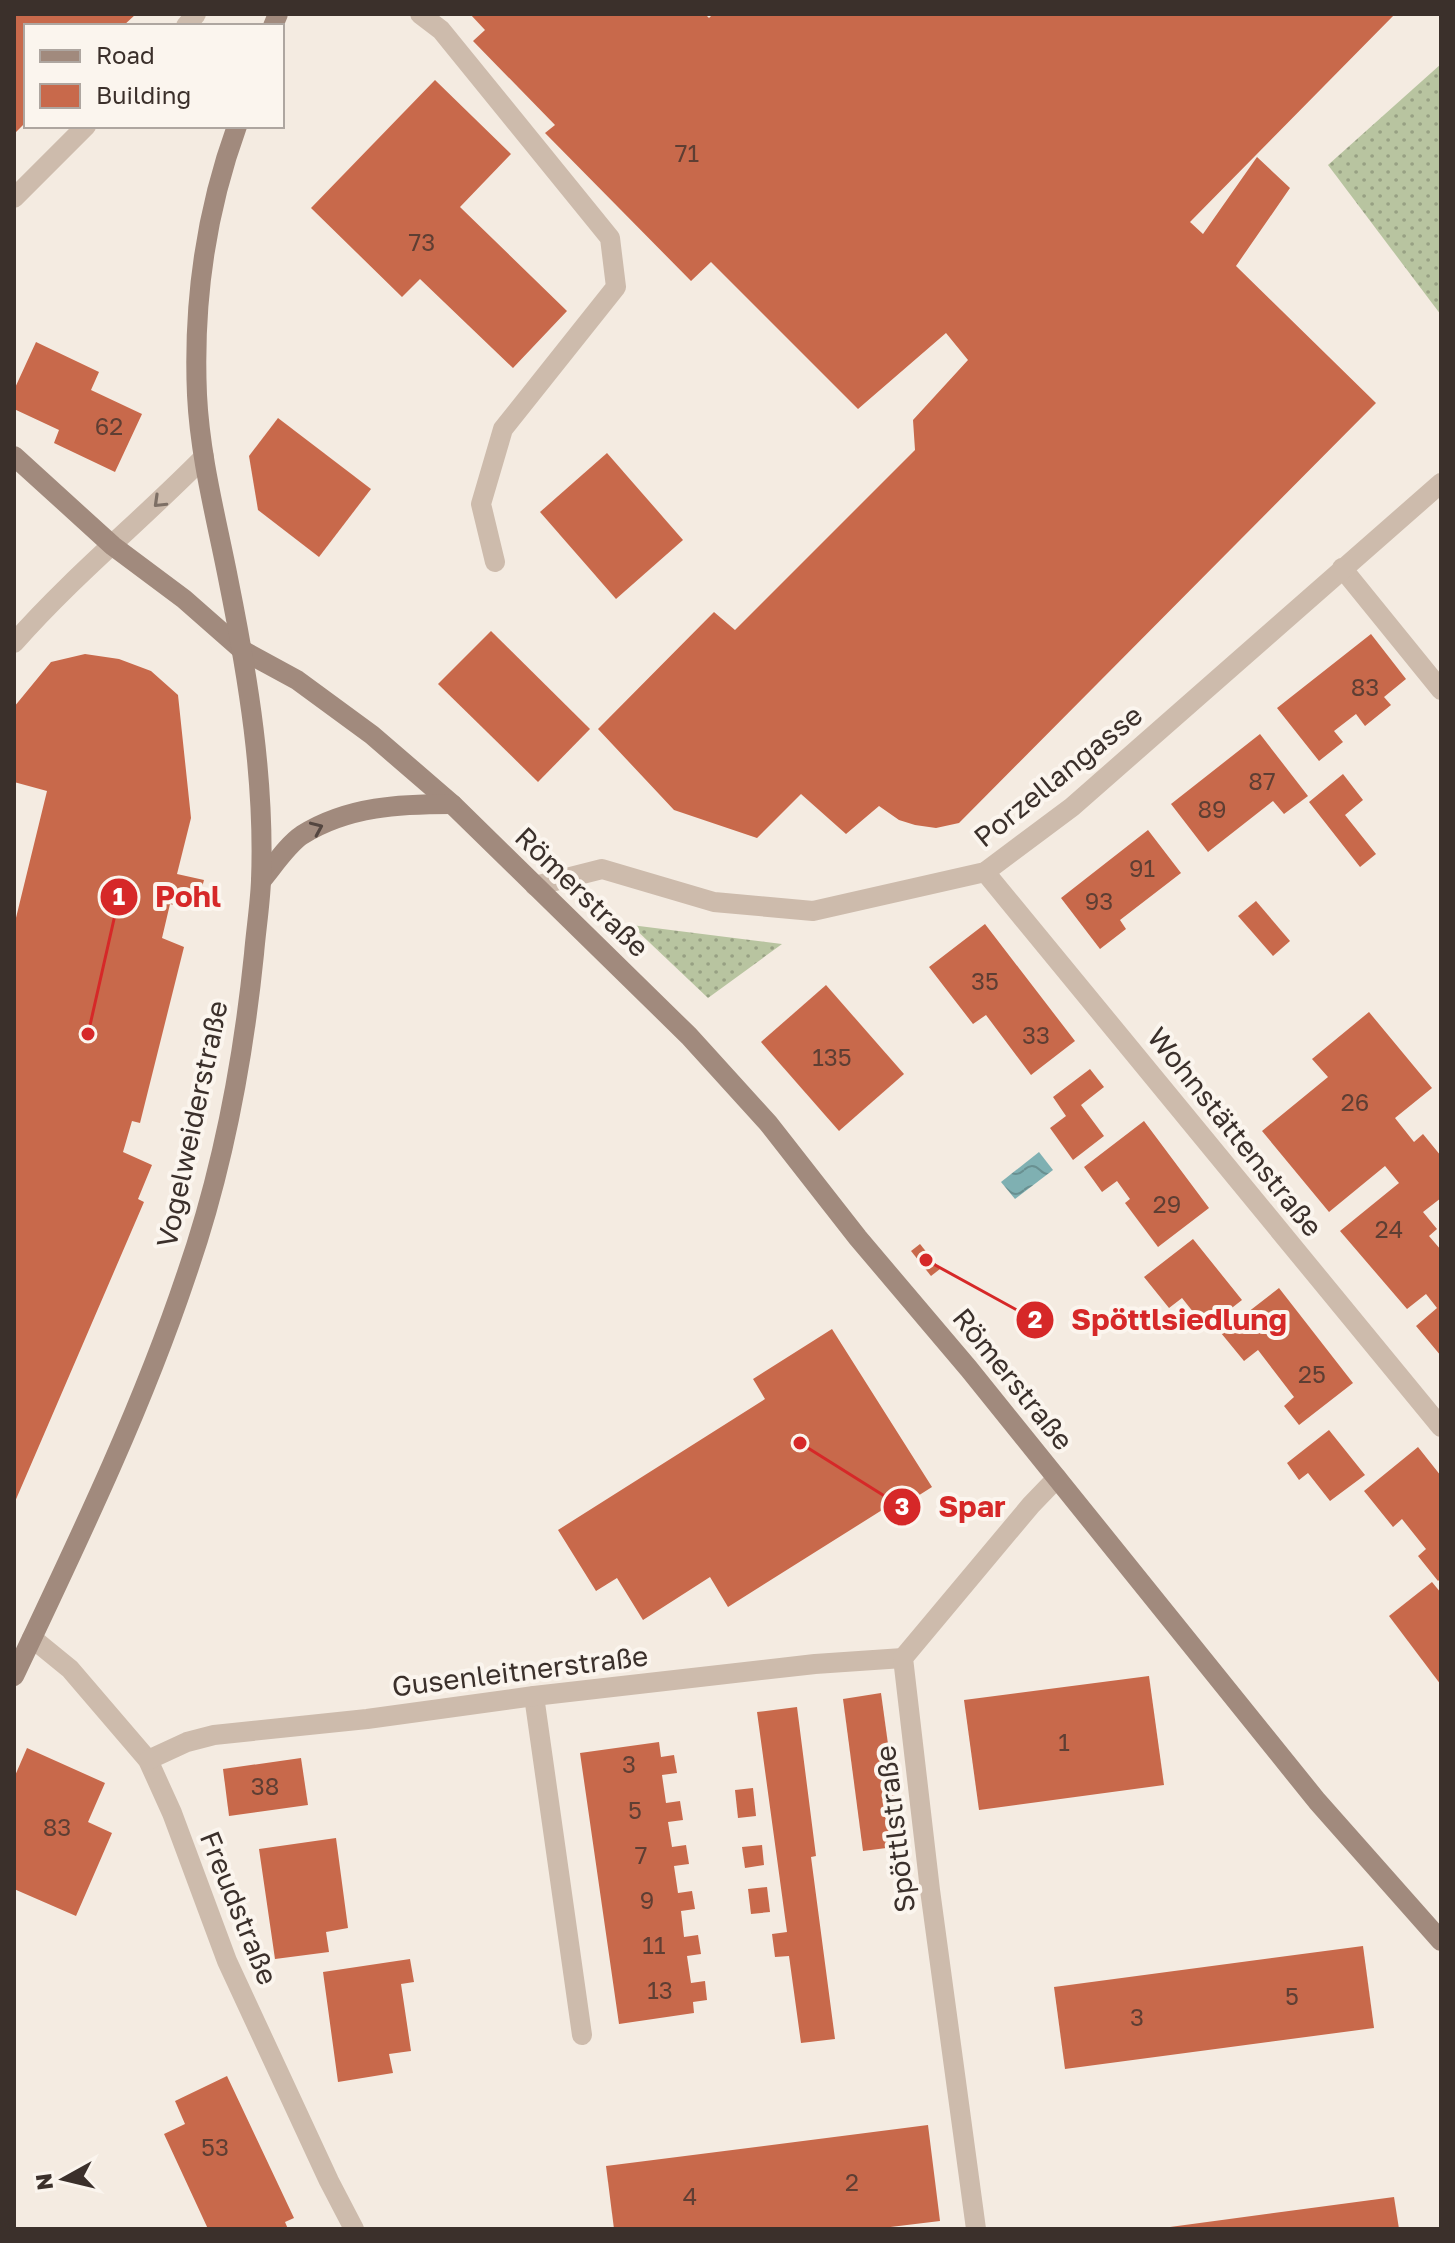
<svg xmlns="http://www.w3.org/2000/svg" width="1455" height="2243" font-family="'Golos Text',sans-serif">
<defs>
<pattern id="grass-dots" width="8" height="8" patternUnits="userSpaceOnUse" patternTransform="scale(2)"><rect width="8" height="8" fill="#b8c4a0"/><path d="M2 2h.1M6 6h.1" fill="none" stroke="#97a083" stroke-width="1.8" stroke-linecap="round"/></pattern>
<pattern id="water-waves" width="16" height="10" patternUnits="userSpaceOnUse" patternTransform="scale(2)"><rect width="16" height="10" fill="#7fb0b2"/><path d="M0 5q4-4 8 0t8 0" fill="none" stroke="#699091"/></pattern>
</defs>
<rect width="100%" height="100%" fill="#f4ebe1"/>
<g fill="url(#grass-dots)">
<path d="M1441 64V315L1328 165Z"/>
<path d="M631 925 782 944 708 998Z"/>
</g>
<path fill="url(#water-waves)" d="M1039 1152 1053 1170 1015 1199 1001 1182Z"/>
<g fill="#c8694b">
<path d="M14 14H136L123 26H26V122L14 134Z"/>
<path d="M470 14H705L709 18 713 14H1395L1190 222 1203 234 1257 157 1290 188 1236 266 1376 403 959 823 936 828 915 825 899 820 879 806 846 834 801 794 757 838 674 810 598 729 714 612 735 630 915 450 913 420 968 360 946 333 858 409 711 262 691 281 545 133 555 125 473 41 485 30Z"/>
<path d="M435 80 511 154 460 207 567 311 513 368 420 279 402 297 311 208Z"/>
<path d="M36 342 99 372 91 390 142 414 115 472 54 443 59 430 14 409V390Z"/>
<path d="M278 418 371 489 319 557 258 510 249 456Z"/>
<path d="M607 453 683 540 616 599 540 512Z"/>
<path d="M491 631 590 729 538 782 438 684Z"/>
<path d="M1371 634 1406 679 1384 697 1391 705 1365 726 1356 714 1334 731 1343 742 1319 761 1277 708Z"/>
<path d="M85 654 119 659 151 671 178 695 191 818 177 874 204 880 196 910 170 904 162 938 184 947 140 1123 132 1121 123 1152 152 1165 138 1199 144 1202 14 1504V926L47 791 14 782V707L51 662Z"/>
<path d="M1260 734 1308 796 1284 814 1273 801 1208 852 1171 804Z"/>
<path d="M1343 774 1363 800 1345 815 1376 854 1360 867 1309 802Z"/>
<path d="M1148 830 1181 873 1120 920 1126 929 1100 949 1061 898Z"/>
<path d="M1256 901 1290 941 1273 956 1238 916Z"/>
<path d="M985 924 1075 1041 1031 1075 986 1015 973 1024 929 967Z"/>
<path d="M826 985 904 1074 839 1131 761 1042Z"/>
<path d="M1369 1012 1432 1088 1395 1118 1414 1142 1423 1134 1441 1156V1198L1423 1212 1437 1229 1429 1236 1441 1250V1356L1416 1326 1437 1308 1426 1294 1407 1309 1340 1231 1399 1183 1385 1166 1329 1212 1262 1131 1328 1077 1312 1059Z"/>
<path d="M1090 1069 1104 1087 1081 1105 1104 1136 1073 1160 1050 1128 1066 1116 1053 1097Z"/>
<path d="M1144 1121 1209 1208 1158 1247 1125 1203 1130 1199 1117 1181 1102 1192 1084 1167Z"/>
<path d="M1193 1239 1242 1300 1206 1328 1182 1298 1169 1308 1144 1277Z"/>
<path d="M920 1244 940 1269 931 1276 911 1251Z"/>
<path d="M1279 1288 1353 1383 1299 1425 1284 1406 1294 1397 1258 1350 1244 1361 1221 1333Z"/>
<path d="M832 1329 932 1487 902 1506 898 1500 728 1607 710 1577 643 1620 617 1578 596 1591 558 1530 765 1399 753 1379Z"/>
<path d="M1329 1430 1365 1475 1330 1501 1308 1473 1299 1480 1287 1463Z"/>
<path d="M1418 1447 1441 1476V1578L1438 1581 1418 1556 1426 1549 1402 1519 1393 1527 1364 1491Z"/>
<path d="M1432 1582 1441 1593V1685L1389 1616Z"/>
<path d="M1149 1676 1164 1785 979 1810 964 1700Z"/>
<path d="M881 1693 902 1846 863 1851 843 1699Z"/>
<path d="M797 1707 816 1856 811 1857 835 2039 801 2043 789 1956 775 1957 772 1934 787 1932 757 1712Z"/>
<path d="M659 1742 661 1757 674 1755 677 1773 662 1775 666 1803 680 1801 683 1820 668 1822 672 1847 686 1845 689 1864 674 1866 678 1893 692 1891 695 1909 681 1911 684 1937 698 1935 701 1954 687 1956 691 1983 705 1981 707 2000 693 2002 694 2013 619 2024 580 1753Z"/>
<path d="M27 1748 105 1783 88 1822 112 1833 76 1916 14 1889V1778Z"/>
<path d="M301 1758 308 1805 229 1816 223 1769Z"/>
<path d="M753 1788 756 1816 738 1818 735 1790Z"/>
<path d="M336 1838 348 1928 326 1932 329 1952 275 1959 259 1849Z"/>
<path d="M762 1845 764 1865 745 1868 742 1847Z"/>
<path d="M767 1887 770 1912 751 1914 748 1889Z"/>
<path d="M1363 1946 1374 2028 1065 2069 1054 1987Z"/>
<path d="M410 1959 414 1982 401 1984 411 2051 389 2054 393 2073 338 2082 323 1972Z"/>
<path d="M227 2076 294 2218 285 2222 288 2229H208L164 2134 185 2124 175 2101Z"/>
<path d="M928 2125 940 2221 874 2229H614L606 2166Z"/>
<path d="M1394 2197 1399 2229H1171L1170 2227Z"/>
</g>
<g fill="none" stroke-linecap="round" stroke-linejoin="round">
<g stroke="#cdbbac" stroke-width="20">
<path d="M420 14 441 30 610 238 616 287 503 429 481 504 495 562"/>
<path d="M186 26 196 14"/>
<path d="M14 198 86 126"/>
<path d="M534 1696 582 2035"/>
</g>
<g stroke="#cdbbac" stroke-width="20">
<path d="M1342 568 1441 690"/>
<path d="M14 643C72 577 142 520 204 457"/>
<path d="M985 872 1441 1427"/>
<path d="M32 1638 70 1669 148 1760 172 1813 227 1961 329 2181 354 2229"/>
<path d="M148 1760 187 1742 214 1735 367 1719 534 1696 815 1664 903 1658"/>
<path d="M976 2229 930 1890 903 1658 1031 1505 1057 1478"/>
</g>
<path stroke="#cdbbac" stroke-width="20" d="M535 886 602 869 714 902 813 911 985 872 1072 807 1441 483"/>
<g stroke="#a18a7d" stroke-width="20">
<path d="M273 26 278 14"/>
<path d="M14 456 113 546 184 599 242 650 297 680 372 735 452 804 689 1036 768 1123 858 1238 969 1369 1317 1801 1441 1941"/>
<path d="M261 881C273 867 287 845 302 835 348 806 401 804 452 804"/>
<path d="M14 1676C76 1545 140 1413 186 1276 222 1173 243 1062 254 954 256 930 260 905 261 881 265 779 248 677 228 578 216 517 200 457 197 395 193 302 205 214 237 126"/>
</g>
</g>
<defs><path id="oneway-chevron" d="M-2-3.5L2.5 0L-2 3.5" fill="none" stroke-width="1.6" stroke-linecap="round" stroke-linejoin="round" transform="scale(2)"/></defs>
<use stroke="#7d6f65" href="#oneway-chevron" transform="translate(159 502) rotate(136)"/>
<use stroke="#544640" href="#oneway-chevron" transform="translate(317 828) rotate(-24)"/>
<g text-anchor="middle" stroke-width="8" stroke-linejoin="round" paint-order="stroke">
<g font-size="24" fill="#5e3e33">
<text x="687" y="162">71</text>
<text x="422" y="251">73</text>
<text x="109" y="435">62</text>
<text x="1365" y="696">83</text>
<text x="1262" y="790">87</text>
<text x="1212" y="818">89</text>
<text x="1142" y="877">91</text>
<text x="1099" y="910">93</text>
<text x="985" y="990">35</text>
<text x="1036" y="1044">33</text>
<text x="832" y="1066">135</text>
<text x="1355" y="1111">26</text>
<text x="1167" y="1213">29</text>
<text x="1389" y="1238">24</text>
<text x="1312" y="1383">25</text>
<text x="1064" y="1751">1</text>
<text x="629" y="1773">3</text>
<text x="265" y="1795">38</text>
<text x="635" y="1819">5</text>
<text x="57" y="1836">83</text>
<text x="641" y="1864">7</text>
<text x="647" y="1909">9</text>
<text x="654" y="1954">11</text>
<text x="660" y="1999">13</text>
<text x="1292" y="2005">5</text>
<text x="1137" y="2026">3</text>
<text x="215" y="2156">53</text>
<text x="852" y="2191">2</text>
<text x="690" y="2205">4</text>
</g>
<g font-size="28" fill="#3b302b" stroke="#fbf5ee">
<text transform="translate(1058 776) rotate(-39)" y="10">Porzellangasse</text>
<text transform="translate(582 892) rotate(44)" y="10">Römerstraße</text>
<text transform="translate(192 1124) rotate(-78)" y="10">Vogelweiderstraße</text>
<text transform="translate(1235 1132) rotate(51)" y="10">Wohnstättenstraße</text>
<text transform="translate(1013 1379) rotate(51)" y="10">Römerstraße</text>
<text transform="translate(520 1671) rotate(-7)" y="10">Gusenleitnerstraße</text>
<text transform="translate(895 1829) rotate(-97)" y="10">Spöttlstraße</text>
<text transform="translate(239 1908) rotate(68)" y="10">Freudstraße</text>
</g>
</g>
<path fill="none" stroke="#d62828" stroke-width="3" d="M88 1034L119 897M926 1260L1035 1320M800 1443L902 1507"/>
<g fill="#d62828" stroke="#fbf5ee" stroke-width="3">
<circle cx="88" cy="1034" r="8"/>
<circle cx="926" cy="1260" r="8"/>
<circle cx="800" cy="1443" r="8"/>
<circle cx="119" cy="897" r="20"/>
<circle cx="1035" cy="1320" r="20"/>
<circle cx="902" cy="1507" r="20"/>
</g>
<g font-size="24" text-anchor="middle" font-weight="bold" fill="#fff">
<text x="119" y="905">1</text>
<text x="1035" y="1328">2</text>
<text x="902" y="1515">3</text>
</g>
<g font-size="30" text-anchor="middle" font-weight="bold" fill="#d62828" stroke="#fbf5ee" stroke-width="8" stroke-linejoin="round" paint-order="stroke">
<text x="188" y="907">Pohl</text>
<text x="1179" y="1330">Spöttlsiedlung</text>
<text x="972" y="1517">Spar</text>
</g>
<rect width="1455" height="2243" fill="none" stroke="#3b302b" stroke-width="32"/>
<rect x="24" y="24" width="260" height="104" fill="#fbf5ee" stroke="#aea6a0" stroke-width="2"/>
<rect x="40" y="50" width="40" height="12" fill="#a18a7d" stroke="#aea6a0" stroke-width="2"/>
<text x="96" y="64" font-size="24" fill="#3b302b">Road</text>
<rect x="40" y="84" width="40" height="24" fill="#c8694b" stroke="#aea6a0" stroke-width="2"/>
<text x="96" y="104" font-size="24" fill="#3b302b">Building</text>
<g transform="translate(64 2179) rotate(262)" stroke="#fbf5ee" stroke-width="6" paint-order="stroke">
<path d="M0-6L14 30L0 20L-14 30Z" fill="#3b302b"/>
<text y="-12" font-size="22" font-weight="bold" text-anchor="middle" fill="#3b302b">N</text>
</g>
</svg>
